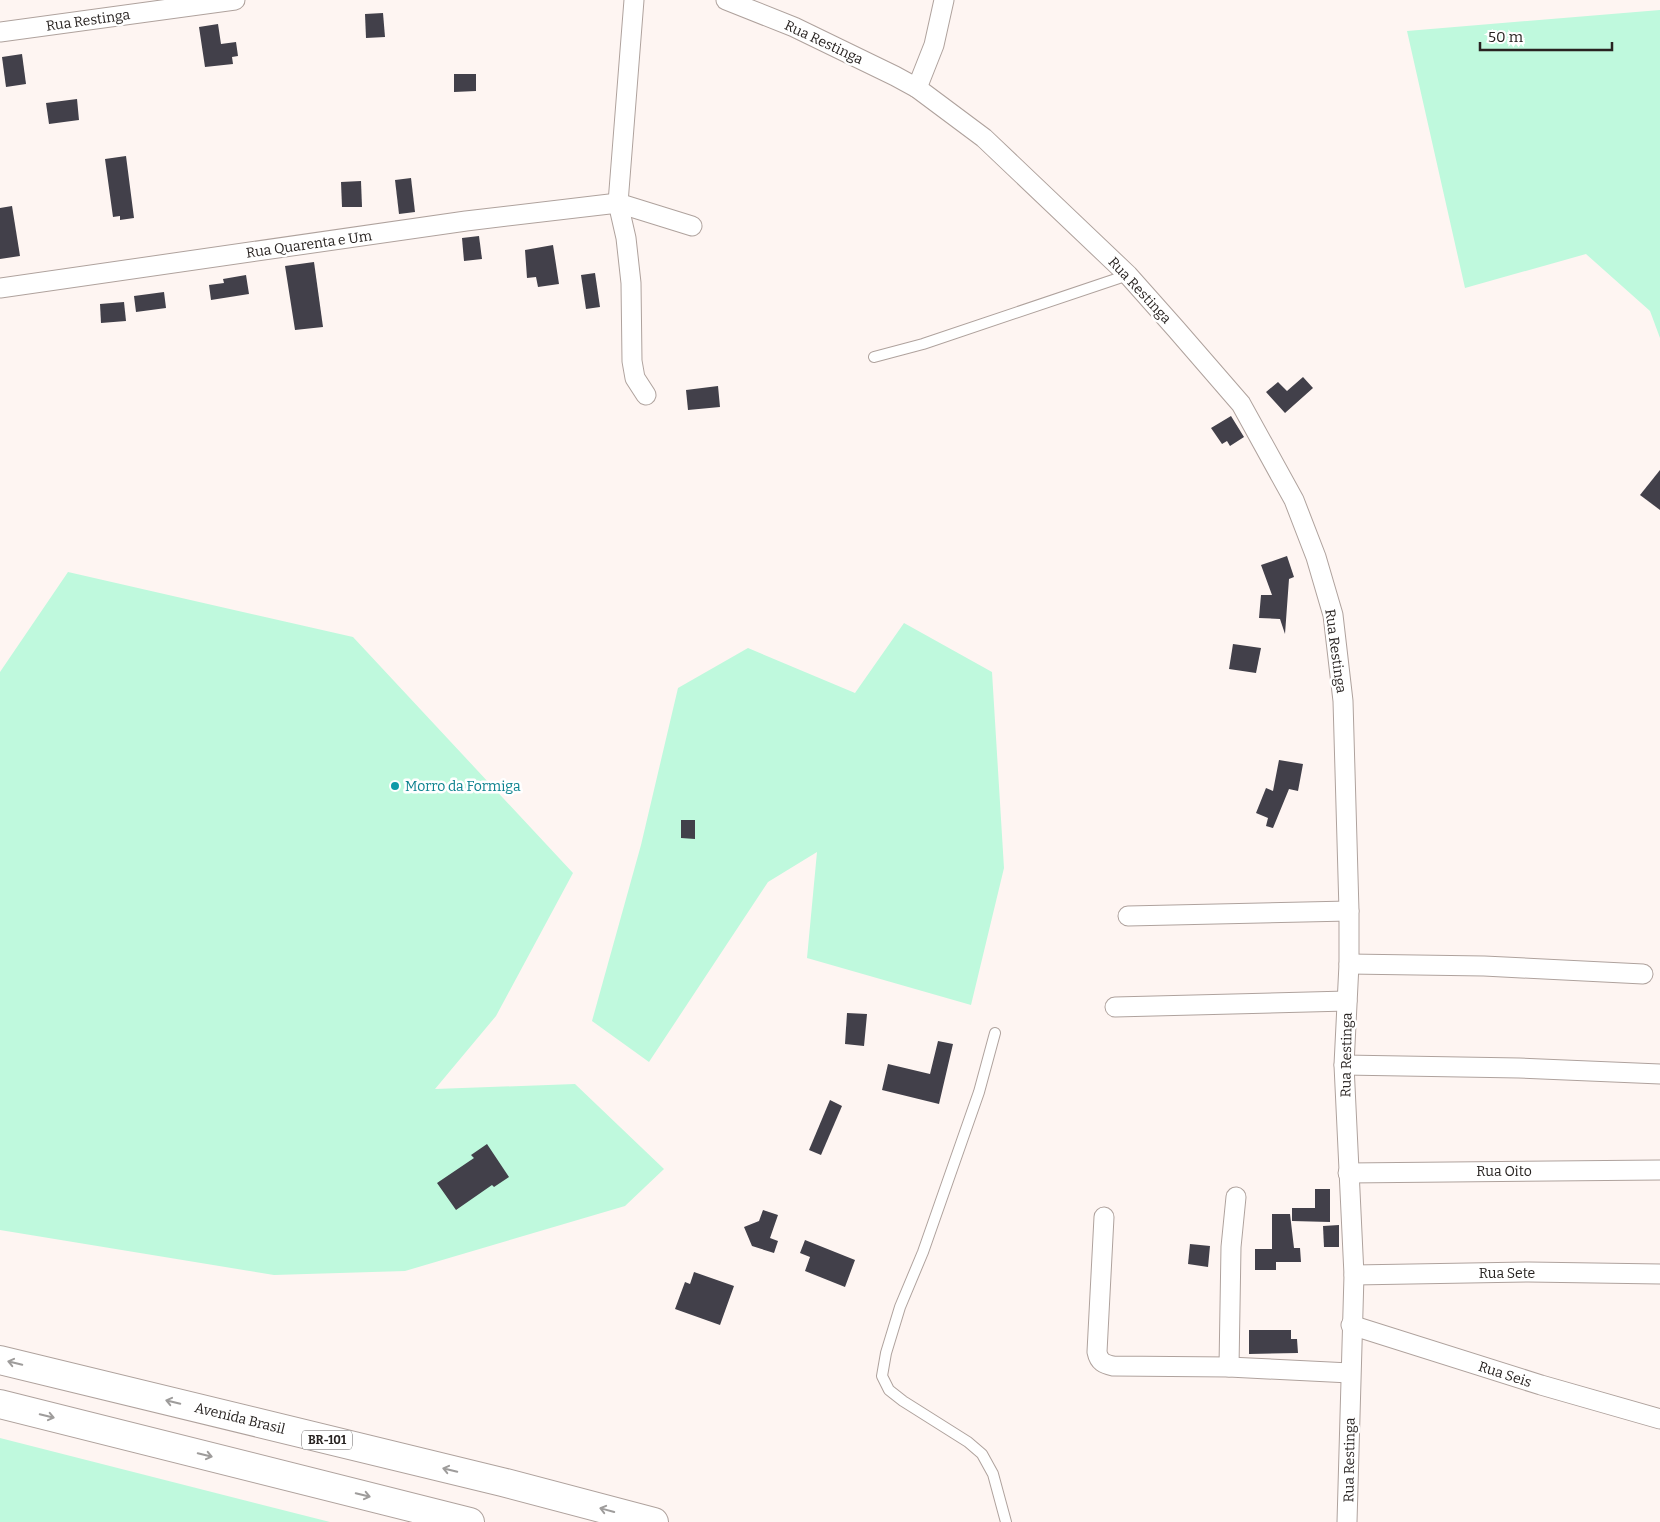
<svg xmlns="http://www.w3.org/2000/svg" width="1660" height="1522" font-family="Bitter,serif">
<rect width="100%" height="100%" fill="#fef5f2"/>
<g fill="#bff9dd">
<path d="M1660 10V338L1650 311 1586 254 1465 288 1407 31Z"/>
<path d="M68 572 353 637 573 873 496 1016 435 1089 575 1084 664 1169 625 1206 405 1271 274 1275 0 1230V672Z"/>
<path d="M904 623 992 672 1004 868 971 1005 807 958 817 852 768 882 649 1062 592 1021 641 845 678 688 748 648 855 693Z"/>
<path d="M0 1438 330 1522H0Z"/>
</g>
<g fill="#42404a">
<path d="M383 13 385 37 366 38 365 14Z"/>
<path d="M218 24 221 44 236 42 238 56 232 57 233 64 205 67 199 27Z"/>
<path d="M22 54 26 84 6 87 2 57Z"/>
<path d="M454 74H476V91L454 92Z"/>
<path d="M77 99 79 120 49 124 46 103Z"/>
<path d="M126 156 134 218 120 220V216L113 217 105 159Z"/>
<path d="M411 178 415 212 399 214 395 180Z"/>
<path d="M361 181 362 207H342L341 182Z"/>
<path d="M12 206 20 256 0 259V208Z"/>
<path d="M479 236 482 259 464 261 462 238Z"/>
<path d="M553 245 559 284 538 287 536 277 527 278 525 250Z"/>
<path d="M314 262 323 327 295 330 285 266Z"/>
<path d="M595 273 600 307 586 309 581 275Z"/>
<path d="M246 275 249 294 211 300 209 285 224 283 223 279Z"/>
<path d="M164 292 166 308 136 312 134 296Z"/>
<path d="M124 302 126 321 101 323 100 304Z"/>
<path d="M1303 377 1313 388 1285 413 1266 392 1278 382 1287 391Z"/>
<path d="M718 386 720 407 688 410 686 390Z"/>
<path d="M1231 416 1244 437 1230 446 1227 441 1222 444 1211 428Z"/>
<path d="M1660 470V510L1640 495Z"/>
<path d="M1287 556 1294 577 1289 579 1285 634 1280 619 1259 618 1261 595H1272L1261 565Z"/>
<path d="M1233 644 1261 648 1256 673 1229 669Z"/>
<path d="M1279 760 1303 764 1298 791 1289 789 1273 828 1266 826 1268 818 1256 813 1266 788 1273 791Z"/>
<path d="M681 820H695V839L681 838Z"/>
<path d="M847 1013 867 1014 864 1046 845 1044Z"/>
<path d="M938 1041 953 1044 939 1104 882 1090 888 1064 930 1074Z"/>
<path d="M830 1100 842 1106 821 1155 809 1150Z"/>
<path d="M487 1144 509 1177 494 1187 492 1185 456 1210 437 1183 474 1158 471 1155Z"/>
<path d="M1315 1189H1330V1222L1292 1221V1208H1315Z"/>
<path d="M763 1210 778 1215 770 1238 778 1241 774 1253 752 1246 744 1227 759 1221Z"/>
<path d="M1272 1214H1290L1294 1248H1300L1301 1262H1276V1270H1255V1249H1272Z"/>
<path d="M1339 1225V1247H1324L1323 1226Z"/>
<path d="M805 1240 855 1260 845 1287 805 1271 810 1257 800 1253Z"/>
<path d="M1190 1244 1210 1246 1208 1267 1188 1264Z"/>
<path d="M694 1272 734 1286 720 1325 675 1309 685 1282 690 1284Z"/>
<path d="M1249 1330H1291V1339H1297L1298 1353 1249 1354Z"/>
</g>
<g fill="none" stroke-linecap="round" stroke-linejoin="round">
<g stroke="#afa29d" stroke-width="12">
<g id="service">
<path d="M874 357 923 344 1128 275"/>
<path d="M995 1033 979 1092 923 1252 900 1307 886 1353 882 1376 889 1390 903 1401 968 1442 982 1454 993 1474 1006 1522"/>
</g>
</g>
<g stroke="#afa29d" stroke-width="21">
<g id="minor">
<path d="M634 0 618 203 626 238 631 283 632 361 635 378 646 395"/>
<path d="M726 0 794 27 895 76 917 88 984 138 1128 275 1176 329 1241 404 1294 500 1316 557 1333 615 1343 701 1349 911V964L1344 1065 1354 1275 1347 1522"/>
<path d="M0 32 235 0"/>
<path d="M917 88 934 45 944 0"/>
<path d="M0 288 466 221 618 203 692 226"/>
<path d="M1128 916 1349 911"/>
<path d="M1349 964 1484 966 1643 974"/>
<path d="M1115 1007 1347 1001"/>
<path d="M1344 1065 1519 1068 1660 1074"/>
<path d="M1348 1173 1660 1170"/>
<path d="M1104 1217 1097 1352C1099 1362 1104 1364 1113 1366L1229 1367 1350 1373"/>
<path d="M1354 1275 1529 1272 1660 1274"/>
<path d="M1351 1325 1541 1385 1660 1419"/>
<path d="M1229 1367 1231 1247 1236 1197"/>
</g>
</g>
<g stroke="#afa29d" stroke-width="30">
<g id="motorway">
<path d="M0 1360 502 1482 654 1522"/>
<path d="M0 1404 470 1522"/>
</g>
</g>
<use href="#service" stroke="#fff" stroke-width="10"/>
<use href="#minor" stroke="#fff" stroke-width="19"/>
<use href="#motorway" stroke="#fff" stroke-width="28"/>
</g>
<defs><path id="oneway-shaft" d="M-6 0H5M1.5-3L5.5 0L1.5 3" fill="none" stroke-width="1.6" stroke-linecap="round" stroke-linejoin="round" transform="scale(1.25)"/></defs>
<g stroke="#9e9c9b">
<use href="#oneway-shaft" transform="translate(15 1363) rotate(-166)"/>
<use href="#oneway-shaft" transform="translate(173 1402) rotate(-166)"/>
<use href="#oneway-shaft" transform="translate(47 1416) rotate(14)"/>
<use href="#oneway-shaft" transform="translate(205 1455) rotate(14)"/>
<use href="#oneway-shaft" transform="translate(450 1470) rotate(-166)"/>
<use href="#oneway-shaft" transform="translate(363 1495) rotate(14)"/>
<use href="#oneway-shaft" transform="translate(607 1510) rotate(-165)"/>
</g>
<circle fill="#0f9aa8" stroke="#fff" stroke-width="2" cx="395" cy="786" r="5"/>
<g text-anchor="middle" stroke-width="5" stroke-linejoin="round" paint-order="stroke">
<rect fill="#fff" stroke="#686564" stroke-width="1" x="302" y="1430.5" width="50" height="19" rx="4"/>
<g font-size="12" font-weight="bold" fill="#282321">
<text x="327" y="1444">BR-101</text>
</g>
<g font-size="14" fill="#282321" stroke="#fff">
<text transform="translate(88 20) rotate(-8)" y="5">Rua Restinga</text>
<text transform="translate(824 42) rotate(25)" y="5">Rua Restinga</text>
<text transform="translate(309 244) rotate(-8)" y="5">Rua Quarenta e Um</text>
<text transform="translate(1140 290) rotate(47)" y="5">Rua Restinga</text>
<text transform="translate(1336 651) rotate(82)" y="5">Rua Restinga</text>
<text transform="translate(1346 1055) rotate(-89)" y="5">Rua Restinga</text>
<text x="1504" y="1176">Rua Oito</text>
<text x="1507" y="1278">Rua Sete</text>
<text transform="translate(1505 1374) rotate(18)" y="5">Rua Seis</text>
<text transform="translate(240 1418) rotate(14)" y="5">Avenida Brasil</text>
<text transform="translate(1349 1460) rotate(-89)" y="5">Rua Restinga</text>
</g>
<g font-size="14" fill="#0d838f" stroke="#fff" text-anchor="start">
<text x="405" y="791">Morro da Formiga</text>
</g>
</g>
<path d="M1480 42v8h132v-8" fill="none" stroke="#282321" stroke-width="2.5"/>
<text x="1488" y="42" font-size="15" fill="#282321" stroke="#ffffff" stroke-width="4" paint-order="stroke">50 m</text>
</svg>
